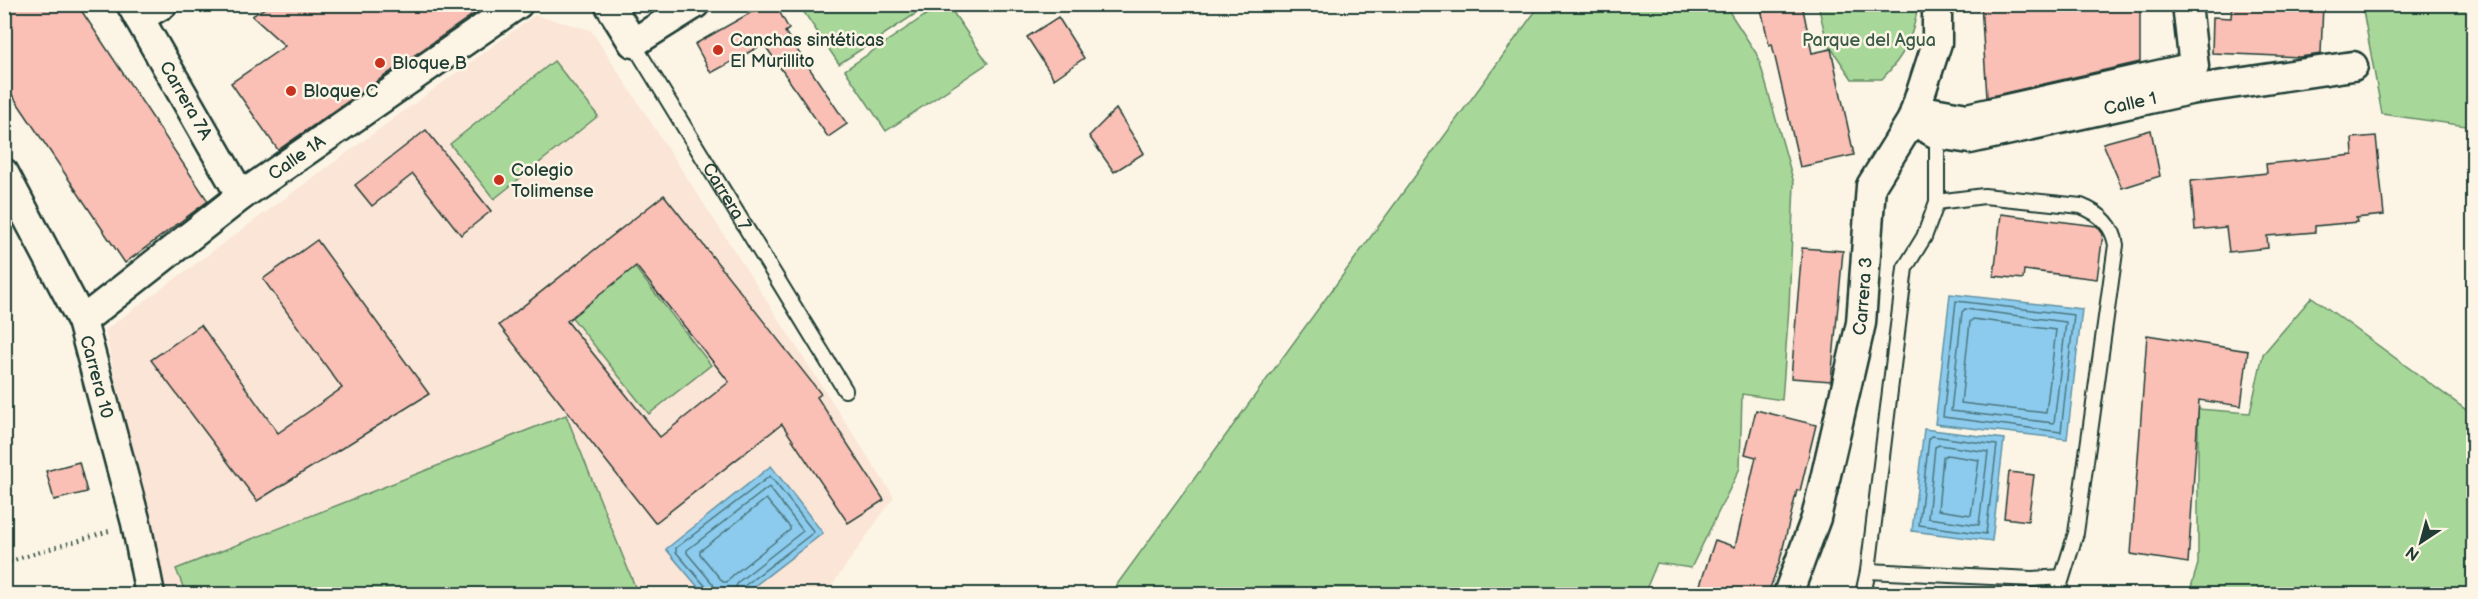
<svg xmlns="http://www.w3.org/2000/svg" width="2478" height="599" font-family="'Balsamiq Sans',sans-serif">
<rect width="100%" height="100%" fill="#fcf5e5"/>
<filter id="ink" filterUnits="userSpaceOnUse"><feTurbulence type="fractalNoise" baseFrequency=".0167" numOctaves="2"/><feDisplacementMap in="SourceGraphic" scale="12" xChannelSelector="R" yChannelSelector="G"/><feConvolveMatrix kernelMatrix="1 2 1 2 8 2 1 2 1" color-interpolation-filters="sRGB"/></filter>
<g filter="url(#ink)">
<path fill="#fbe5d7" d="M535 15 591 30 894 497 826 594H160L105 330Z"/>
<g fill="#a8d899" stroke="#648a66" stroke-width="1.5">
<path d="M942 4 948 5 988 63 886 131 845 70Z"/>
<path d="M799 5H929L839 64Z"/>
<path d="M1540 5H1725L1758 56 1794 183 1789 307 1782 400 1742 394 1740 468 1691 568 1657 563 1644 594H1110Z"/>
<path d="M1818 5V4L1918 5C1913 38 1905 55 1882 79H1852L1827 42Z"/>
<path d="M2362 5H2473V127L2382 114Z"/>
<path d="M554 61 598 116 494 199 450 144Z"/>
<path d="M626 256 711 365 649 414 562 305Z"/>
<path d="M2312 297 2473 415V594H2189L2198 564V409L2250 413 2263 354Z"/>
<path d="M566 415 638 594H186L176 569Z"/>
</g>
<g fill="#8ccbed" stroke="#6092a3" stroke-width="1.5">
<path d="M1950 294 2082 309 2067 439 1935 424Z"/>
<path d="M1924 429 2004 439 1992 541 1912 531Z"/>
<path d="M771 466 823 533 744 594H704L666 549Z"/>
</g>
<g fill="none" stroke-linecap="round" stroke-linejoin="round">
<g stroke="#4b767e" stroke-width="1.5">
<path d="M1956 301 2074 315 2061 432 1943 417Z"/>
<path d="M1965 309 2066 322 2054 423 1951 411 1962 312Z"/>
<path d="M1973 319 2056 330 2046 413 1961 403 1970 322Z"/>
<path d="M1932 436 1997 445 1986 534 1919 525 1929 439Z"/>
<path d="M1939 445 1988 452 1979 525 1928 518 1935 447Z"/>
<path d="M1947 455 1979 460 1971 515 1938 510 1943 457Z"/>
<path d="M766 499 790 527V530L733 575 727 582H723L700 554V551Z"/>
<path d="M709 594 707 588 676 552V548L770 476 814 532 743 587 741 594"/>
<path d="M716 594 713 584 687 553V550L769 487 803 531 738 582 733 594"/>
</g>
</g>
<g fill="#fabfb5" stroke="#1f3d34" stroke-width="1.5" fill-rule="evenodd">
<path d="M4 4H77L208 201 125 263 4 83Z"/>
<path d="M271 4H488L278 150 231 83 285 46 252 16Z"/>
<path d="M766 4H775L789 29 785 32 847 124 828 137 764 44 711 73 695 44Z"/>
<path d="M1760 4H1802L1812 53 1831 49 1854 155 1800 167 1772 44 1769 45Z"/>
<path d="M1981 4H2140V62L1987 97Z"/>
<path d="M2232 4H2323L2321 54 2300 57 2212 53 2213 17 2231 18Z"/>
<path d="M1058 17 1084 58 1054 79 1027 37Z"/>
<path d="M1116 109 1144 153 1114 172 1089 136Z"/>
<path d="M426 130 491 211 461 235 413 174 372 206 355 185Z"/>
<path d="M2151 130 2160 176 2122 188 2103 143Z"/>
<path d="M2376 136 2384 215 2356 218 2357 222 2315 226V232L2267 236 2268 248 2229 252 2226 227 2195 230 2191 181 2267 173 2266 164 2353 155 2352 138Z"/>
<path d="M664 195 821 394 817 397 884 500 848 523 782 424 655 523 499 325ZM636 266 729 382 660 437 567 321Z"/>
<path d="M2001 214 2097 226 2103 234 2097 279 2024 270 2023 279 1994 276Z"/>
<path d="M317 240 429 394 257 501 151 360 201 325 278 433 342 388 263 279Z"/>
<path d="M1802 248 1843 251 1831 381 1791 378Z"/>
<path d="M2147 335 2248 351 2241 406 2199 400 2188 563 2131 554Z"/>
<path d="M1756 410 1816 425 1800 491 1797 490 1780 560 1768 594H1718L1699 588 1715 540 1735 547 1756 457 1745 454Z"/>
<path d="M79 462 87 492 54 500 46 471Z"/>
<path d="M2009 472 2034 475 2028 521 2004 518Z"/>
</g>
<g fill="none" stroke-linecap="round" stroke-linejoin="round">
<g stroke="#1f3d34" stroke-width="18">
<g id="service">
<path id="s1" d="M633 43 845 390"/>
<path d="M1937 202 1984 196 2081 206C2099 213 2113 225 2116 245L2076 533 2057 594"/>
<path d="M1868 571 2032 579 2062 577"/>
<path d="M1863 594 1868 571 1905 268 1924 237 1937 202V134"/>
</g>
</g>
<g stroke="#1f3d34" stroke-width="33">
<g id="minor">
<path id="s2" d="M131 4 241 196"/>
<path d="M609 4 633 43 695 4"/>
<path d="M139 18 163 4"/>
<path d="M1916 109 1967 118 2194 67 2187 4"/>
<path id="s3" d="M1912 120 1937 134 1970 139 2190 90 2353 66"/>
<path id="s4" d="M4 173 82 321 136 523 150 594"/>
<path id="s5" d="M82 321 241 196 518 4"/>
<path id="s6" d="M1788 594 1816 518 1861 323 1871 186 1912 120 1937 43V4"/>
</g>
</g>
<path stroke="#1f3d34" stroke-width="4" stroke-dasharray="1.5 4.5" stroke-linecap="butt" d="M4 563 109 531"/>
<use href="#service" stroke="#fcf5e5" stroke-width="14"/>
<use href="#minor" stroke="#fcf5e5" stroke-width="28"/>
</g>
</g>
<g fill="#c8321e" stroke="#fcf5e5" stroke-width="2">
<circle cx="718" cy="50" r="6"/>
<circle cx="380" cy="63" r="6"/>
<circle cx="291" cy="91" r="6"/>
<circle cx="499" cy="180" r="6"/>
</g>
<g text-anchor="middle" stroke-width="5" stroke-linejoin="round" paint-order="stroke">
<g font-size="18" fill="#1f3d34" stroke="#fcf5e5" text-anchor="start">
<text x="730" y="46">Canchas sintéticas<tspan x="730" dy="21">El Murillito</tspan></text>
<text x="392" y="69">Bloque B</text>
<text x="303" y="97">Bloque C</text>
<text x="511" y="176">Colegio<tspan x="511" dy="21">Tolimense</tspan></text>
</g>
<g font-size="18" fill="#3a5c48" stroke="#fcf5e5">
<text x="1869" y="46">Parque del Agua</text>
</g>
<g font-size="18" fill="#1f3d34" stroke="#fcf5e5">
<text dy="6" stroke="none"><textPath href="#s2" startOffset="111">Carrera 7A</textPath></text>
<text dy="6" stroke="none"><textPath href="#s3" startOffset="226">Calle 1</textPath></text>
<text dy="6" stroke="none"><textPath href="#s5" startOffset="270">Calle 1A</textPath></text>
<text dy="6" stroke="none"><textPath href="#s1" startOffset="180">Carrera 7</textPath></text>
<text dy="6" stroke="none"><textPath href="#s6" startOffset="308">Carrera 3</textPath></text>
<text dy="6" stroke="none"><textPath href="#s4" startOffset="225">Carrera 10</textPath></text>
</g>
</g>
<rect width="2478" height="599" fill="none" stroke="#fcf5e5" stroke-width="24"/>
<rect x="12" y="12" width="2454" height="575" fill="none" stroke="#1f3d34" stroke-width="2" filter="url(#ink)"/>
<g transform="translate(2421 542) rotate(216)" stroke="#fcf5e5" stroke-width="4.5" paint-order="stroke">
<path d="M0-4.5L10 22L0 15L-10 22Z" fill="#1f3d34"/>
<text y="-9" font-size="16" font-weight="bold" text-anchor="middle" fill="#1f3d34">N</text>
</g>
</svg>
